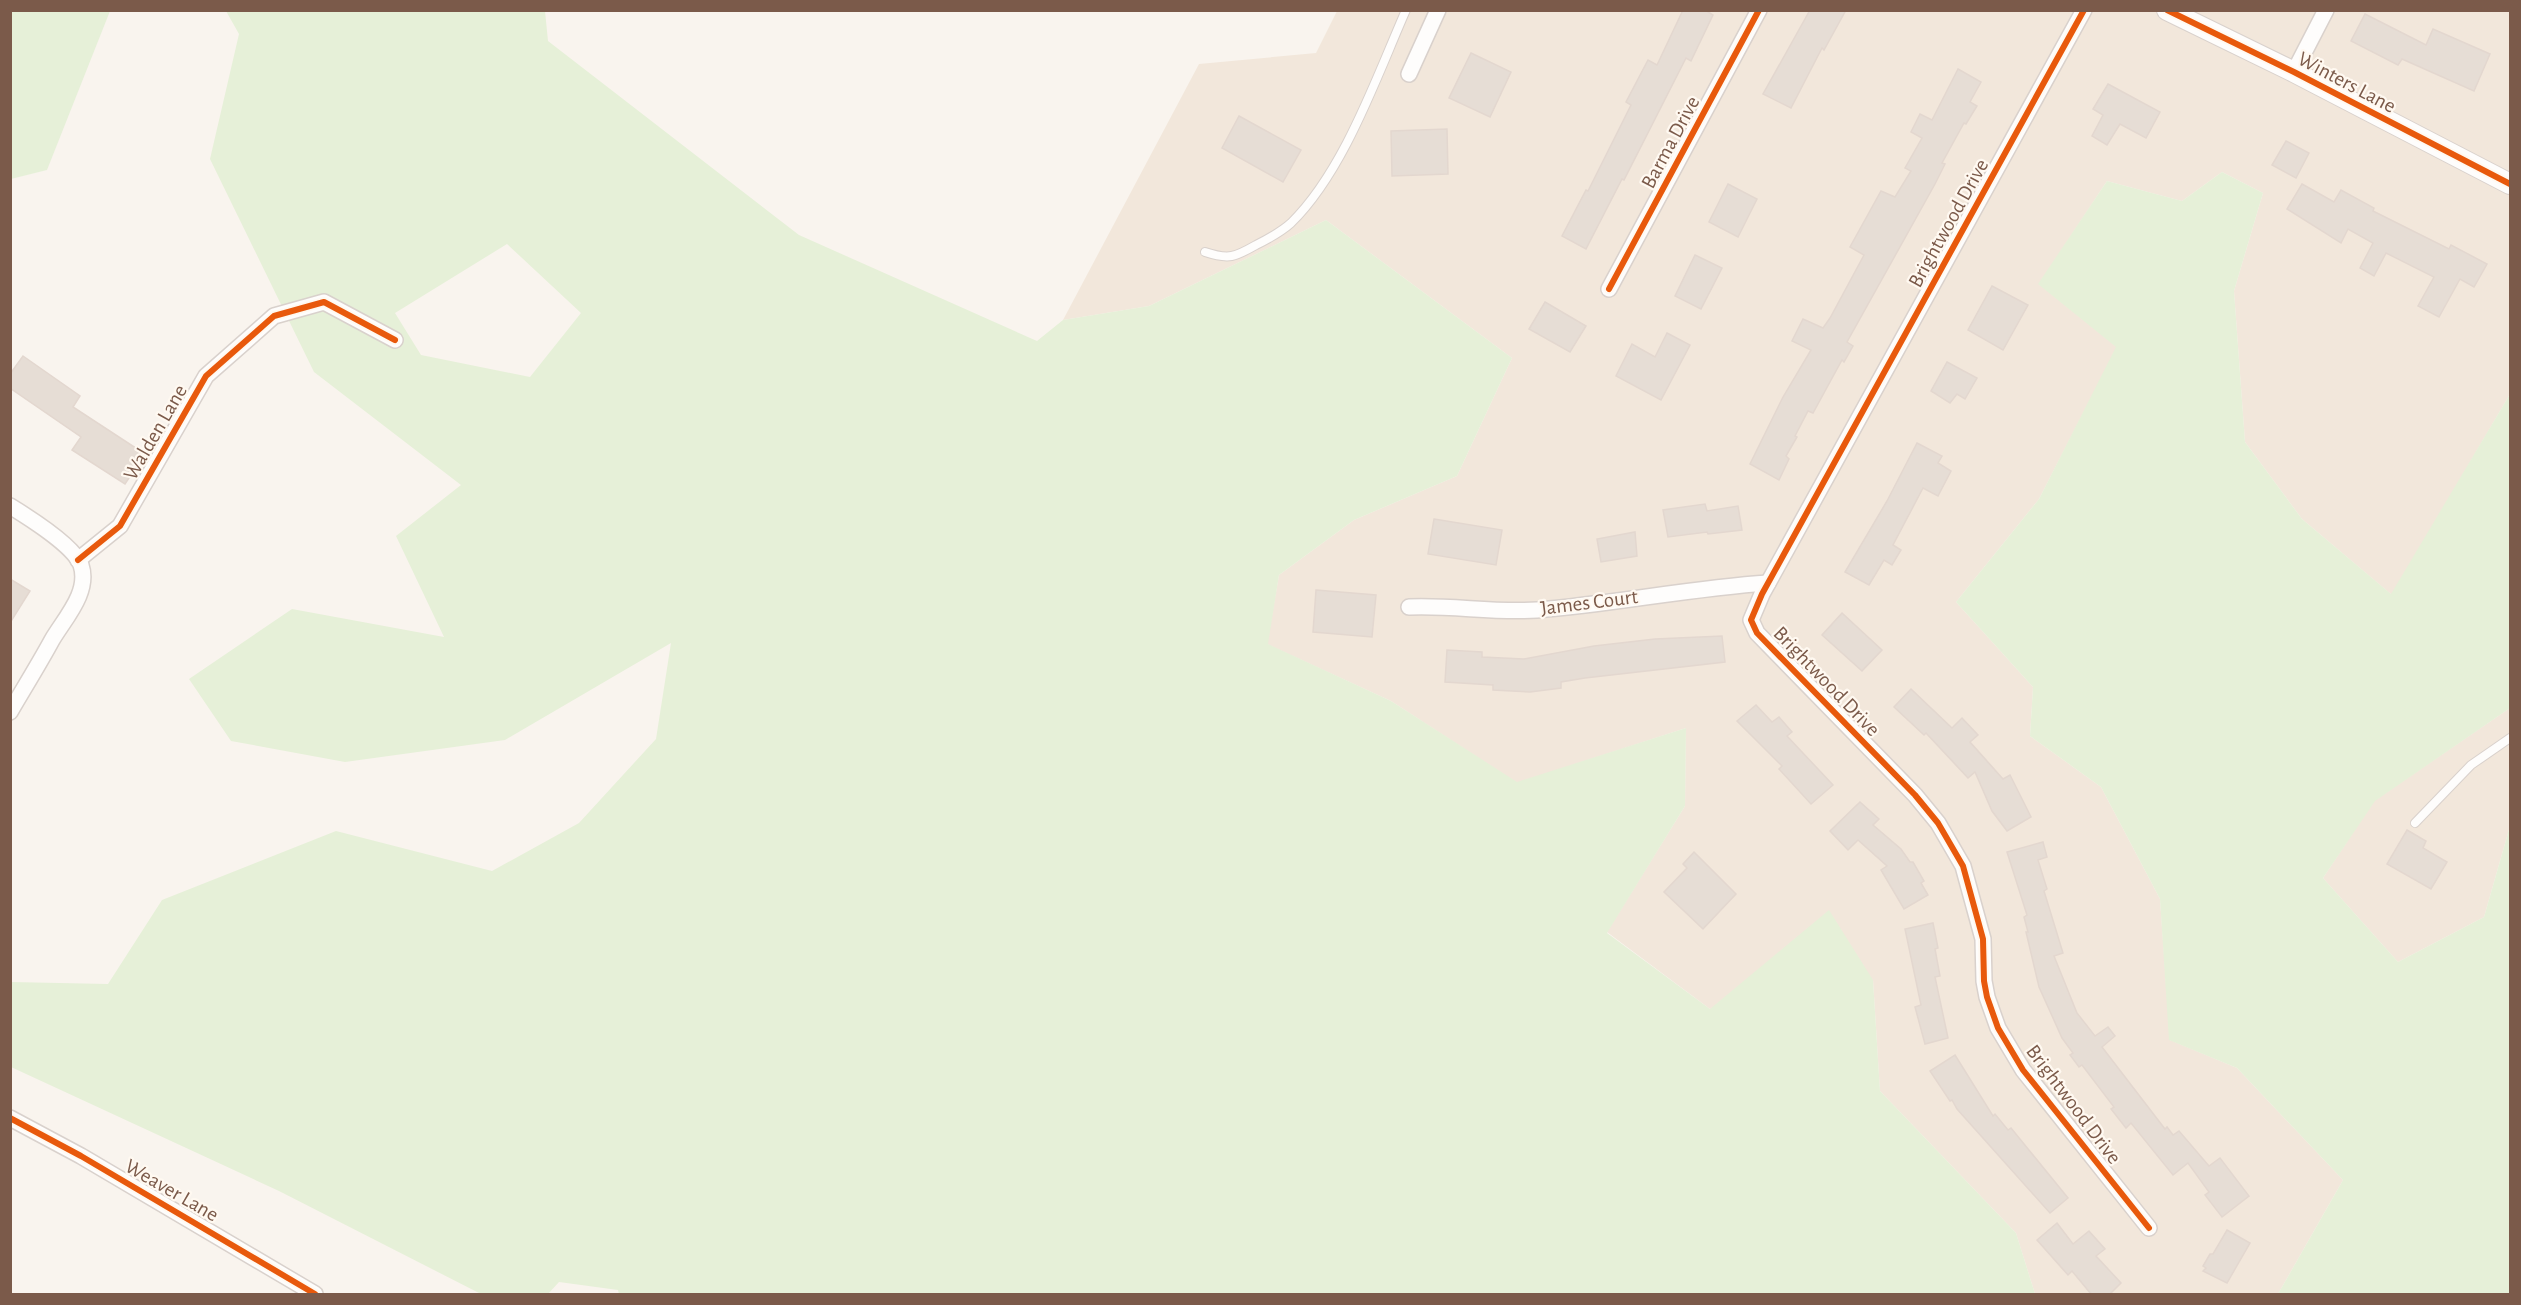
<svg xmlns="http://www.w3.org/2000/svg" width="2521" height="1305" font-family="'Alegreya Sans',sans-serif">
<rect width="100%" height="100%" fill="#f9f4ee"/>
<g fill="#f2e7db">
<path d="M1337 11H2510V394L2392 595 2302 519 2245 442 2234 291 2263 193 2222 172 2182 201 2107 181 2039 284 2117 347 2039 499 1956 602 2033 687 2030 736 2101 787 2160 899 2170 1040 2237 1068 2343 1180 2278 1294H2035L2016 1233 1880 1091 1873 980 1710 1009 1607 932 1685 806 1686 728 1517 783 1391 701 1267 644 1279 575 1354 520 1457 476 1512 358 1326 220 1149 306 1063 320 1199 64 1316 53Z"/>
<path d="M2510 708V826L2484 917 2398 962 2323 878 2374 801Z"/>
</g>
<g fill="#e6f0d8" fill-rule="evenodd">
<path d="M14 10 110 11 47 170 11 179 10 14Z"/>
<path d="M226 11H545L548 41 799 235 1037 341 1063 320 1149 306 1326 220 1512 358 1457 476 1354 520 1279 575 1268 644 1391 701 1517 782 1686 728 1685 806 1607 933 1710 1009 1829 910 1873 980 1880 1091 2016 1233 2035 1294H619L618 1290 559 1282 548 1294H481L279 1191 11 1067V982L108 984 162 900 336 831 492 871 579 823 656 739 671 643 505 740 345 762 231 741 189 679 292 609 444 637 396 536 461 485 314 372 210 159 239 34ZM507 244 581 313 530 377 421 355 395 313Z"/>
<path d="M2222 172 2263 193 2234 291 2245 442 2302 519 2391 594 2510 394V708L2375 801 2323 878 2398 962 2484 917 2510 826V1294H2278L2343 1180 2237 1068 2169 1040 2160 899 2101 787 2030 736 2033 687 1956 602 2039 499 2116 347 2038 284 2107 181 2182 201Z"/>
</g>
<g fill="#e6ddd5" stroke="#e3d7cf" stroke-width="1.5">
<path d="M1683 10H1705L1713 15 1691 61 1686 58 1624 180 1622 179 1586 249 1562 236 1586 190 1588 191 1631 105 1626 102 1648 60 1657 65Z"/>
<path d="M1810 10H1846L1824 50 1822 48 1791 108 1763 94Z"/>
<path d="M2365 14 2426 45 2433 29 2490 54 2474 91 2402 59 2398 65 2351 41Z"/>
<path d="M1471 53 1511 72 1490 117 1449 98Z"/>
<path d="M1958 69 1981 82 1970 102 1977 106 1966 124 1964 123 1942 163 1945 164 1935 184 1847 342 1853 346 1844 362 1842 360 1813 413 1808 411 1795 436 1797 437 1786 456 1789 459 1779 480 1750 464 1783 397 1811 350 1792 341 1803 319 1823 328 1830 318 1864 255 1850 247 1881 191 1895 197 1911 171 1905 168 1922 138 1911 132 1920 114 1932 120Z"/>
<path d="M2108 84 2160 112 2146 138 2120 124 2107 145 2092 136 2103 115 2093 109Z"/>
<path d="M1239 116 1301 150 1283 182 1222 148Z"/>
<path d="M1447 129 1448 174 1392 176 1391 131Z"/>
<path d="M2286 141 2309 153 2296 178 2272 165Z"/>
<path d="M1728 184 1757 199 1738 237 1709 222Z"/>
<path d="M2302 184 2334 202 2341 190 2374 208 2373 211 2449 249 2451 245 2487 264 2474 287 2460 279 2439 317 2418 306 2434 277 2386 253 2374 276 2360 268 2373 243 2348 229 2341 243 2287 209Z"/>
<path d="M1695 255 1722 268 1701 309 1675 296Z"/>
<path d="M1992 286 2028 305 2003 350 1968 330Z"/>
<path d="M1545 302 1586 326 1570 352 1529 329Z"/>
<path d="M1667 333 1690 345 1661 400 1616 376 1632 344 1655 357Z"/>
<path d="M23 356 80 396 73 407 145 454 125 484 72 450 81 437 10 388V374Z"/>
<path d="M1947 362 1977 378 1965 399 1957 394 1950 403 1931 391Z"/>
<path d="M1917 443 1942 456 1938 463 1951 471 1938 496 1923 488 1893 545 1901 550 1892 565 1884 560 1869 585 1845 572 1887 501Z"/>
<path d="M1705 504 1707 511 1738 506 1742 530 1708 534 1707 532 1668 537 1663 510Z"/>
<path d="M1434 519 1502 530 1496 565 1428 554Z"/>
<path d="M1635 532 1637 556 1601 562 1597 539Z"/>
<path d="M10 579 30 591 10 623Z"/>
<path d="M1316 590 1376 595 1372 637 1313 632Z"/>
<path d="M1842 613 1882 650 1862 671 1822 635Z"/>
<path d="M1722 636 1725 662 1585 678 1561 682V688L1530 692 1493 690V685L1445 682 1447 650 1482 652V657L1524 659 1594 646 1655 639Z"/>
<path d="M1911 689 1952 728 1962 718 1978 735 1970 742 2003 779 2010 775 2031 817 2007 831 1992 811 1975 772 1968 778 1926 733 1924 735 1894 707Z"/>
<path d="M1756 705 1772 722 1779 717 1792 732 1787 736 1833 785 1811 804 1779 769 1782 766 1737 721Z"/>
<path d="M1860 802 1879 819 1873 825 1901 849 1910 862H1913L1924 881 1921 883 1928 895 1904 909 1881 870 1887 866 1858 840 1848 850 1830 831Z"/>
<path d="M2407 830 2426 841 2423 848 2447 862 2431 889 2387 864Z"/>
<path d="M2043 842 2047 857 2038 860 2047 889 2044 891 2063 953 2054 956 2077 1013 2095 1036 2108 1027 2115 1036 2102 1047 2165 1129 2167 1127 2173 1135 2179 1131 2209 1166 2220 1158 2249 1196 2222 1217 2205 1195 2209 1192 2188 1163 2173 1175 2131 1123 2126 1128 2111 1109 2114 1107 2082 1065 2079 1067 2070 1055 2073 1053 2062 1038 2039 987 2026 932H2028L2024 917 2027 915 2007 852Z"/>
<path d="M1694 852 1736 894 1703 929 1664 892 1687 868 1683 864Z"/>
<path d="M1933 923 1938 948 1935 949 1940 976 1935 977 1948 1038 1925 1044 1915 1007 1921 1005 1905 929Z"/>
<path d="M1955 1055 1993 1116 1995 1114 2008 1130 2011 1128 2068 1198 2050 1213 1957 1109 1952 1100 1950 1101 1930 1071Z"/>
<path d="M2057 1223 2073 1244 2089 1231 2105 1249 2096 1256 2121 1283 2110 1294H2091L2072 1271 2068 1275 2037 1240Z"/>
<path d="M2227 1230 2250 1243 2227 1283 2203 1271 2206 1268 2203 1266 2210 1254H2213Z"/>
</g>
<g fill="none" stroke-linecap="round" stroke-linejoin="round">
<g stroke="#d9d1cc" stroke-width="10">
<g id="service">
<path d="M1205 252C1229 260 1235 257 1256 245 1268 239 1281 232 1291 223 1344 171 1376 78 1406 10"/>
<path d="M2415 823 2471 765 2510 738"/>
</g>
</g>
<g stroke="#d9d1cc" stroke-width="18">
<g id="minor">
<path d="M2084 10 1762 594 1751 620 1757 633 1915 795 1938 823 1963 866 1983 939 1984 981 1987 997 1998 1028 2023 1070 2149 1228"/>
<path d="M2294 72 2326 10"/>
<path d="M1409 74 1438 10"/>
<path d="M1609 289 1759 10"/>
<path d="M10 506C28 517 74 546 81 565 90 592 65 618 52 640 39 664 24 688 10 712"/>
<path d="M78 560 120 526 206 376 274 316 324 302 395 340"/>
<path d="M1409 607C1452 605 1494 613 1537 610 1614 604 1691 588 1768 583"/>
<path d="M10 1118 81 1156 315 1294"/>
</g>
</g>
<g stroke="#d9d1cc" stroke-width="22">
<path id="tertiary" d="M2167 10 2294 72 2510 184"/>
</g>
<use href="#service" stroke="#fefdfc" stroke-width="8"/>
<use href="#minor" stroke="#fefdfc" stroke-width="15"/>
<use href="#tertiary" stroke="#fefdfc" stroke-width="20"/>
<g stroke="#fff9f1" stroke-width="10">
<g id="cycleway">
<path d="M2084 10 1762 594 1751 620 1757 633 1915 795 1938 823 1963 866 1983 939 1984 981 1987 997 1998 1028 2023 1070 2149 1228"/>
<path d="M2167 10 2294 72 2510 184"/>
<path d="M1609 289 1759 10"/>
<path d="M78 560 120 526 206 376 274 316 324 302 395 340"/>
<path d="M10 1118 81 1156 315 1294"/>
</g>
</g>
<use href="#cycleway" stroke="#e8590c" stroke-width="6"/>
</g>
<g text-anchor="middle" stroke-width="4.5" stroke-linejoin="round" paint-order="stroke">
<g font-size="21" fill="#7b5a4a" stroke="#fff9f1">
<text transform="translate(2347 82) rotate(28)" y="7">Winters Lane</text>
<text transform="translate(1670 142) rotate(-62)" y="7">Barma Drive</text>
<text transform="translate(1948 223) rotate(-61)" y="7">Brightwood Drive</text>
<text transform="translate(155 432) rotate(-60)" y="7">Walden Lane</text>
<text transform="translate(1589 602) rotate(-7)" y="7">James Court</text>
<text transform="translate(1827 681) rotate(46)" y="7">Brightwood Drive</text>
<text transform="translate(2074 1104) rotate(53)" y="7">Brightwood Drive</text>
<text transform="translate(172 1190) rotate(30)" y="7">Weaver Lane</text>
</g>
</g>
<rect width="2521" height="1305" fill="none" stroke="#7b5a4a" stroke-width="24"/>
</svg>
